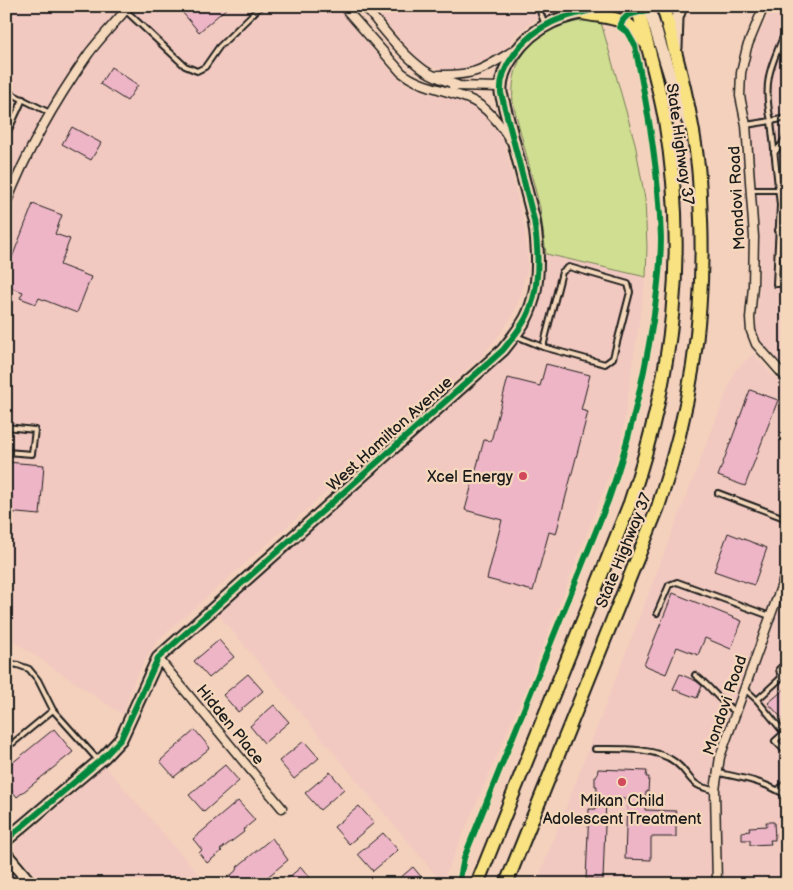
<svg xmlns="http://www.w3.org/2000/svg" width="793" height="890" font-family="'Balsamiq Sans',sans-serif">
<rect width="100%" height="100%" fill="#f4d1bd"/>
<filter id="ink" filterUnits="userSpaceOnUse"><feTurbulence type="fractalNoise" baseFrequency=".02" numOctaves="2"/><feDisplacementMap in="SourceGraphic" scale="10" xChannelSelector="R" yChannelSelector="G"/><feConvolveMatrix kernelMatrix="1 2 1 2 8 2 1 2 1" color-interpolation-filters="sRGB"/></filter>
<g filter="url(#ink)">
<g fill="#f2c9c0">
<path d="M6 6H337L387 66 406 84 433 94 458 98 473 104 485 113 496 124 503 137 525 228 528 267 520 298 512 317 501 333 481 357 160 638 143 664 134 681 123 715 13 641 6 646Z"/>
<path d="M371 6H573L547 14 533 21 516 35 502 54 487 64 467 71 448 72 430 66 418 60Z"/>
<path d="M772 6H787V370L763 345 756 330 760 277 759 222 755 170 746 96 747 77 750 59 757 38Z"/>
<path d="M546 254 646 277 620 449 531 677 442 883 218 614 506 357 527 329 534 313 541 289Z"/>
<path d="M753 354 787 390V884H536L735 370Z"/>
<path d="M105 766 207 884H42L18 855 14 848 15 845 23 837Z"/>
</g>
<path fill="#cfde91" stroke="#767d56" d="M600 19 635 143 645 199 647 247 646 277 546 254 540 208 513 103C510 68 525 36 562 25 574 21 587 21 600 19Z"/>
<g fill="#eeb5c7" stroke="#1c1c1c">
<path d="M177 6H229L199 32Z"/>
<path d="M111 67 138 85 127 101 100 84Z"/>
<path d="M72 127 101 143 91 160 62 144Z"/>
<path d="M33 204 62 215 55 234 70 239 60 265 91 277 77 313 39 298 36 304 20 298 23 292 6 286V273Z"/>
<path d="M546 364 590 375 581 410 588 412 556 534 549 532 533 591 487 579 502 520 465 510 484 440 491 441 508 378 540 386Z"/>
<path d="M750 390 778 400 745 486 718 476Z"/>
<path d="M6 462 44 465 40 515 6 512Z"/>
<path d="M728 533 767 548 754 585 714 571Z"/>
<path d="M673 593 742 621 731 649 705 638 698 655 677 647 666 674 644 665Z"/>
<path d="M219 640 234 657 209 678 194 661Z"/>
<path d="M248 674 263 691 238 712 223 695Z"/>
<path d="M680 674 696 681 702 686 697 698 673 689Z"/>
<path d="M787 687V724L768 703Z"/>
<path d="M274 705 289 722 264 743 250 726Z"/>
<path d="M54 729 73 752 17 797 6 783V768Z"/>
<path d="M195 730 210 748 174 777 160 761Z"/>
<path d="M304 741 319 758 294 779 279 761Z"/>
<path d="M225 765 239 781 204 812 189 795Z"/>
<path d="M598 769 647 771 646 777H649L648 792H646L645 810 676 811V837H651V860L625 859 627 799 606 798 603 880 586 879 589 809H596L597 786H595V776H597Z"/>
<path d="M330 772 344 789 320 810 305 793Z"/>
<path d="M238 801 255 820 243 830 244 832 220 850 222 851 207 863 199 853 202 850 193 839Z"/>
<path d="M359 806 374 823 349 844 334 827Z"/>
<path d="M766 822H774L775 840H770L771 844 750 845V840H742V832L750 831 749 827 767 826Z"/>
<path d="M383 833 398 850 373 871 358 854Z"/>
<path d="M272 838 288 860 259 884H230L226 879 238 869 237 867Z"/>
<path d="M301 867 315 884H281Z"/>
<path d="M413 867 427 884H393Z"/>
</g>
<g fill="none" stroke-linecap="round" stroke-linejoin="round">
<g stroke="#1c1c1c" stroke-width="8">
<g id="lane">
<path d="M538 6 545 25"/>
<path d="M125 10 185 66 197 71 205 67 219 47 261 6"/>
<path d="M6 91 50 113"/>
<path d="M787 118 771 121 780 205 776 284H787"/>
<path d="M746 125 771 121C762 81 771 65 787 28"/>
<path d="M6 136 23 99"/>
<path d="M774 153 782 144 787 135"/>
<path d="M751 190H778"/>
<path d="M778 230 787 234"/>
<path d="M516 336 543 347 605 364 613 358 630 292 628 284 569 267 562 272 543 347"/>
<path d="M6 427 35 430 32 454 6 452"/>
<path d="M718 493 787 519"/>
<path d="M657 613 669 585 677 582 770 616"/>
<path d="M6 663 18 665 29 669 38 680 53 710 97 759"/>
<path d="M695 675C711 686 718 701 735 711"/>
<path d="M745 689 757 700 784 733 775 741 787 753"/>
<path d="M757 700 781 678 779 669 787 662"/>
<path d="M6 740 9 743H13L53 710"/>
<path d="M595 749C618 749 656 747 675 762 693 776 687 786 715 790"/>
<path d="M719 773C743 778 766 782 787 796"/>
<path d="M778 790 787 782"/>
</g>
</g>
<g stroke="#1c1c1c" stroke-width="11">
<g id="street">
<path d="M343 6 401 72C422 89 449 89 473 101 489 109 501 125 510 140"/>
<path d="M364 6C383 28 401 54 424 70 434 77 446 81 457 85"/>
<path d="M764 6 747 47 741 73 740 96 746 125 754 237 753 286 750 318 751 331 756 344 787 379"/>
<path d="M439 75C477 76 485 68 516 49"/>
<path d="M453 86 500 87"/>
<path d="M6 204C27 150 56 100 89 53 101 37 116 22 129 6"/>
<path d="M158 658 282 808"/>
<path d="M717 884 715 790 720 757 787 570"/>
</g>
</g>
<g stroke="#1c1c1c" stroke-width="15">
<g id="secondary">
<path d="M646 6 652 18 676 95 690 126"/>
<path d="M676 48 677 18 681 6"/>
<path d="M6 840 104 757 121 739 158 658 503 350C511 340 520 329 526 318 541 289 539 252 534 220L501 93C500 80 505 67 513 56 538 19 570 15 611 6"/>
<path d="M6 854 31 884"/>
</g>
</g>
<g stroke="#1c1c1c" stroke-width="16">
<g id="primary">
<path d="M582 13C614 19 624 15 645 42"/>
<path d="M477 884 630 503C673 375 688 254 665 120 658 81 647 44 637 6"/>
<path d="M506 884 658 507C690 412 705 320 701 219 700 201 700 184 698 166 692 113 677 58 663 6"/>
</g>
</g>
<use href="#lane" stroke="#f5d8bb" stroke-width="4"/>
<use href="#street" stroke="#f5d8bb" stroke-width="8"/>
<use href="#secondary" stroke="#f5d8bb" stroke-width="11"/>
<use href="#primary" stroke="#f8e281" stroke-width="12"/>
<g stroke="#f5d8bb" stroke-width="9">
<g id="cycleway">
<path d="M6 840 104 757 121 739 158 658 503 350C511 340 520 329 526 318 541 289 539 252 534 220L501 93C500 80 505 67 513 56 538 19 570 15 611 6"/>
<path d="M459 884 464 858 608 501C629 442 643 383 653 321 657 294 661 265 661 238 659 173 648 110 635 46L627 32 620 27 623 20 628 15 662 6"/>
</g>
</g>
<use href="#cycleway" stroke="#00873e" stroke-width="6"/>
</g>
</g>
<g fill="#d1495b" stroke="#f5d8bb" stroke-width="2">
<circle cx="523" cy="476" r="5"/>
<circle cx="622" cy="782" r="5"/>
</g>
<g text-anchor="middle" stroke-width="4.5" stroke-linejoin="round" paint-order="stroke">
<g font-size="16" fill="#1c1c1c" stroke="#f5d8bb">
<text transform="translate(681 144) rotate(82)" y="6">State Highway 37</text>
<text transform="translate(736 198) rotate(-93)" y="6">Mondovi Road</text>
<text transform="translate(389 433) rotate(-42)" y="6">West Hamilton Avenue</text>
<text transform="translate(623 550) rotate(-68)" y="6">State Highway 37</text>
<text transform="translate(724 705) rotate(-71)" y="6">Mondovi Road</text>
<text transform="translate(231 724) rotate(51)" y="6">Hidden Place</text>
</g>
<g font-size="16" fill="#1c1c1c" stroke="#f5d8bb" text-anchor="end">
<text x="513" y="482">Xcel Energy</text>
<text x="622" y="806" text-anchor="middle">Mikan Child<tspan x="622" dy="18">Adolescent Treatment</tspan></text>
</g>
</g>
<rect width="793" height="890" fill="none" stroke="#f5d8bb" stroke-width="25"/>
<rect x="12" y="12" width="768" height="865" fill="none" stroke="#1c1c1c" stroke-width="2" filter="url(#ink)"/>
</svg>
